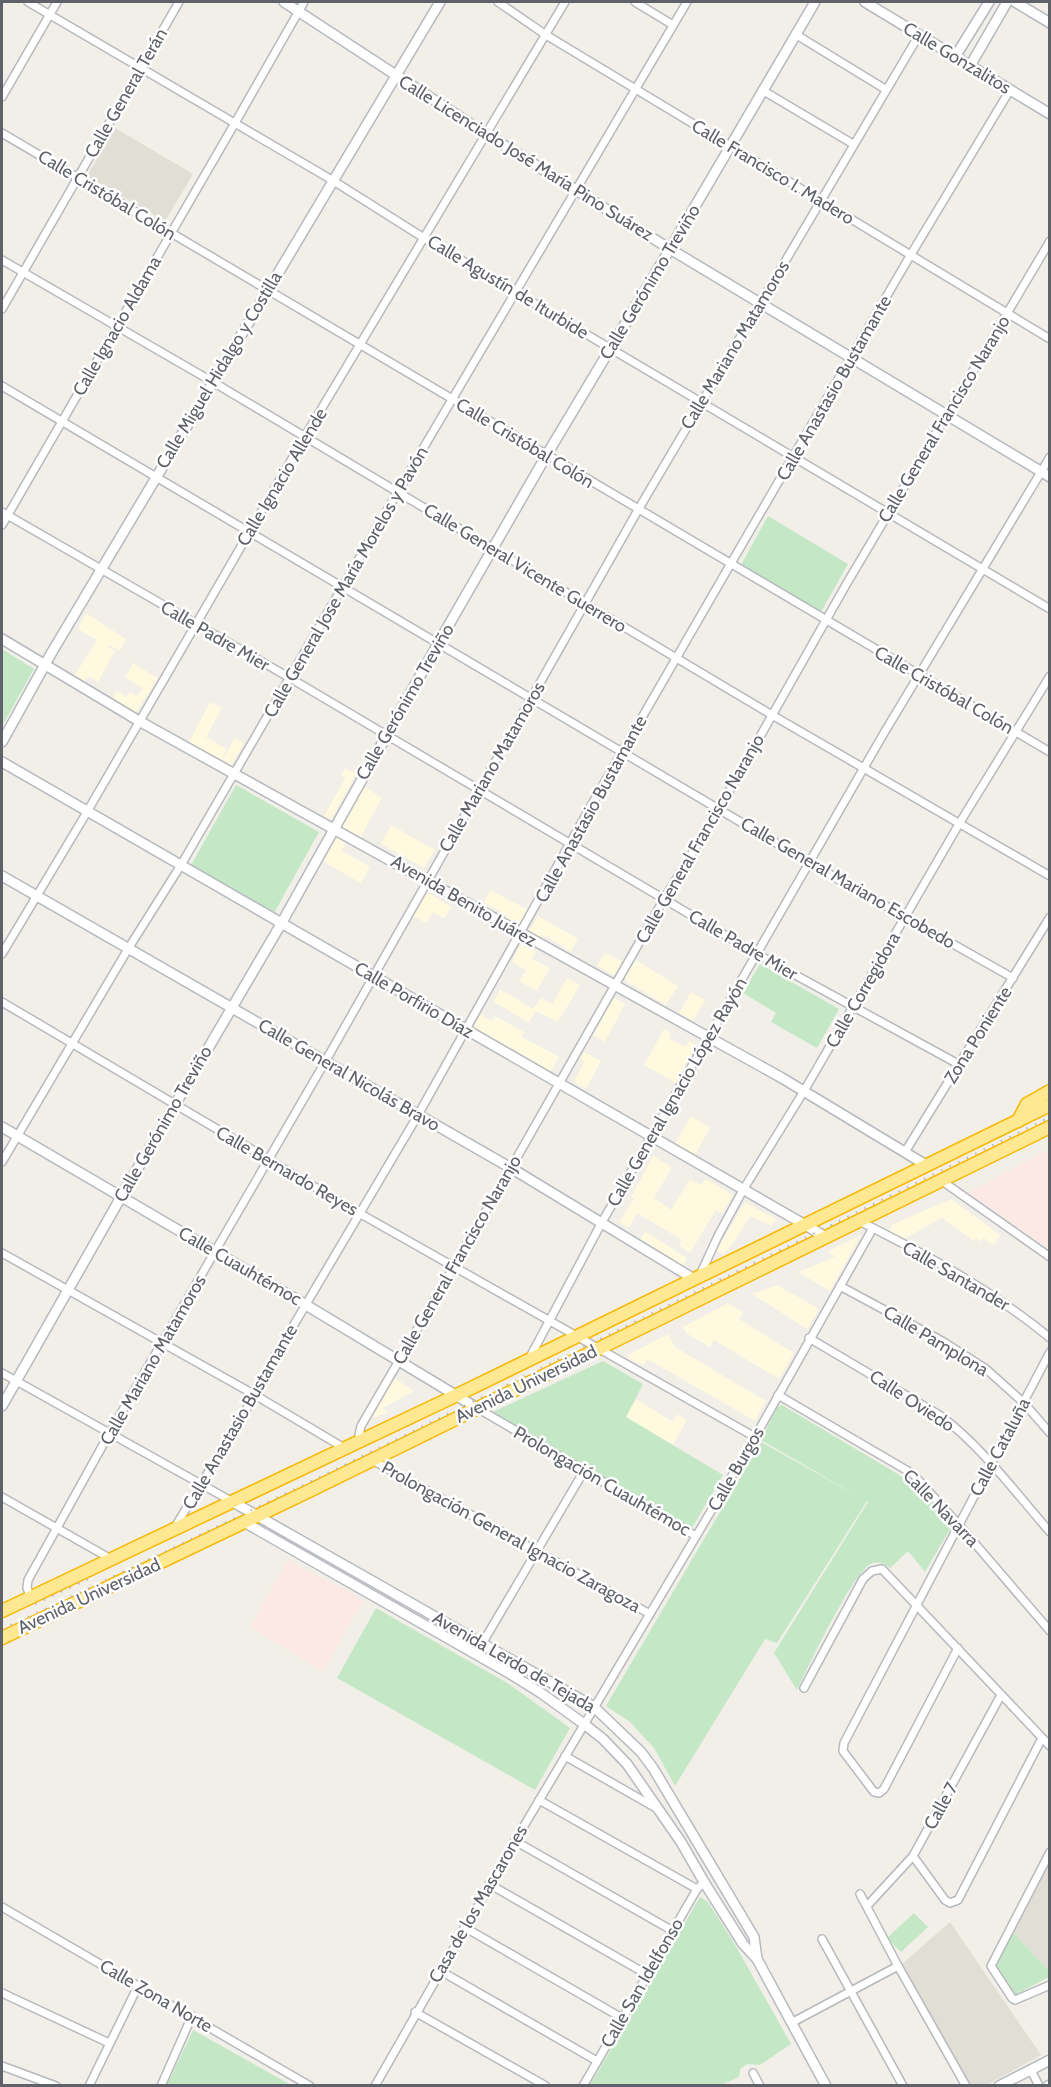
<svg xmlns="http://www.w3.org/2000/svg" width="1051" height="2087" font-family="Cabin,sans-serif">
<rect width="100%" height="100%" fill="#f1efe8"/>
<g fill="#fef9df">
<path d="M86 613 126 639 120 651 109 645 108 647 115 651 98 682 88 676 83 683 73 678 97 640 78 629Z"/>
<path d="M133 663 158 678 135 714 112 700 117 691 126 697 130 692 137 696 143 689 125 677Z"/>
<path d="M210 702 222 708 206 737 227 749 222 760 189 742Z"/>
<path d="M235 738 244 743 231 766 222 761Z"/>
<path d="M345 768 356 774 331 820 324 816 345 778 341 775Z"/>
<path d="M364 786 382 798 360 838 341 827Z"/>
<path d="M391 825 435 850 424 868 381 844Z"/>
<path d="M336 837 346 843 342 851 370 867 361 883 322 861Z"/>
<path d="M491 890 528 910 517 928 505 920 507 916 483 902Z"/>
<path d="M426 891 451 907 444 919 433 912 426 923 413 916Z"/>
<path d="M538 916 578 939 571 952 544 935 540 942 527 934Z"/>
<path d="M521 943 536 951 532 959 550 968 537 991 519 981 526 970 512 962Z"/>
<path d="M605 953 622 961 614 976 597 966Z"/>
<path d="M636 960 678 986 666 1005 627 982 625 977Z"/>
<path d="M567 978 580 985 558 1022 536 1011 529 1023 494 1002 500 989 533 1009 541 998 552 1004Z"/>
<path d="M691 992 705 1000 693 1021 679 1013Z"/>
<path d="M614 998 625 1004 605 1042 593 1035Z"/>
<path d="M481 1014 491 1021 495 1016 524 1032 522 1037 559 1057 550 1072 514 1051 511 1053 495 1044 496 1041 489 1036 487 1040 471 1031Z"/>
<path d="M664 1029 671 1033 669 1038 685 1047 689 1041 696 1045 676 1083 644 1065Z"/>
<path d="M584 1052 601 1061 586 1089 574 1082 584 1062 580 1059Z"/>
<path d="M691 1116 710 1128 695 1155 675 1144Z"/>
<path d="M653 1156 672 1167 654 1198 671 1210 690 1179 701 1185 706 1179 733 1195 722 1214 716 1210 690 1253 679 1246 682 1240 637 1213 629 1228 619 1222 634 1199 631 1197Z"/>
<path d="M951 1199 1000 1235 994 1246 984 1238 981 1242 976 1238 974 1241 942 1218 900 1241 889 1234 891 1225Z"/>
<path d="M745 1202 776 1219 772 1226 750 1216 733 1244 723 1254 716 1251Z"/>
<path d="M645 1231 687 1258 683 1266 640 1239Z"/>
<path d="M861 1235 830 1291 798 1272 835 1257 828 1251Z"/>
<path d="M777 1285 819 1309 807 1329 752 1294Z"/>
<path d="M728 1303 743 1312 739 1319 794 1353 779 1379 714 1340 710 1347 686 1333 683 1327Z"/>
<path d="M668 1334 675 1347 766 1401 755 1421 647 1359 643 1366 626 1356Z"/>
<path d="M394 1378 414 1391 383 1408 388 1412 371 1419Z"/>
<path d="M636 1399 673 1422 677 1414 687 1420 673 1445 625 1417Z"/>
</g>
<g fill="#e1ded6">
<path d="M115 128 193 174 165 221 87 176Z"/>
<path d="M1049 1864V1971L1011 1930Z"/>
<path d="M950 1922 1041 2055 987 2085H970L901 1965Z"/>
</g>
<g fill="#fce9e5">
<path d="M1049 1149V1249L968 1193Z"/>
<path d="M288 1560 363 1600 323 1671 250 1627Z"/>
</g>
<g fill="#c4e8c6">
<path d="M768 516 848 564 821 612 741 565Z"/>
<path d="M2 649 34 669 2 726Z"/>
<path d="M236 785 319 832 274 913 191 865Z"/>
<path d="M760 964 839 1009 817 1048 771 1022 776 1013 743 993Z"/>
<path d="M603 1361 643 1384 626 1417 723 1475 692 1528 493 1412Z"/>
<path d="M782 1405 911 1482 947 1519 950 1529 925 1572 908 1551 890 1568C885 1565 881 1561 873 1563 854 1568 808 1668 797 1690L774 1653 868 1502 867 1501 777 1643 765 1639 675 1786 654 1748 630 1722 606 1706 761 1442 861 1498 761 1440 777 1407Z"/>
<path d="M376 1608 509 1684 570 1728 535 1790 337 1678Z"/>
<path d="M700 1897 708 1902 734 1943 791 2044 760 2065 747 2064 740 2069 739 2077 721 2085H590Z"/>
<path d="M914 1913 928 1927 901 1952 887 1938Z"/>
<path d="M1011 1930 1049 1971V1977L1015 1995 994 1963Z"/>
<path d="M193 2030 291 2085H167Z"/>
</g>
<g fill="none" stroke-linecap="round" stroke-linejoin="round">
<g stroke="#b8b9be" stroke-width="10">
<g id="street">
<path d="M28 2 332 180 424 238 1050 609"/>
<path d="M498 2 546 35 1050 339"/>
<path d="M635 2 673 25"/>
<path d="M795 34 885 89"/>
<path d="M762 90 853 144"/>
<path d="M2 97 57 2"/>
<path d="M2 133 1050 752"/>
<path d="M2 260 213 382 772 715 1050 876"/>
<path d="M2 309 179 2"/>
<path d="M2 386 810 863 1013 978"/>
<path d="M2 512 290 678 757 954 960 1065"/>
<path d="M2 525 235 123 304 2"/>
<path d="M2 954 87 812 304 438 565 2"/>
<path d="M2 1002 359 1213 755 1437"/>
<path d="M905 1152 1050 917"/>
<path d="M2 1162 128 949 181 865 418 457 687 2"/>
<path d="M942 1181 1050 1257"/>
<path d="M859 1221C925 1254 992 1290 1050 1338"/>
<path d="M2 1253 255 1395 346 1449"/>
<path d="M700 1275 718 1236 743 1190 804 1091 959 824 1050 676"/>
<path d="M840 1286 942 1341 986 1369 1024 1403 1050 1433"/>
<path d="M809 1338 941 1416C983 1448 1015 1492 1050 1532"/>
<path d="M529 1359 602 1222 708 1038 884 733 1050 457"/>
<path d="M2 1373 233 1502"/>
<path d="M778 1395 913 1474 959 1525 1050 1631"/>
<path d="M477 1408 696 1536"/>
<path d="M361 1441 359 1435 361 1426 511 1168 664 899 719 809 847 583 1050 241"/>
<path d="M372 1460 650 1614"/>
<path d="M2 1497 111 1559"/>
<path d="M175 1527 255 1395 276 1355 418 1115 592 804 730 565 910 256 1010 90"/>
<path d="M31 1598 27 1588 28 1580 109 1434 325 1062 638 510 919 35"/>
<path d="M958 1648 884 1789 879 1793 874 1792 843 1751 844 1743 1050 1352"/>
<path d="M476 1654 584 1471"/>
<path d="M804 1688 863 1579 872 1571 882 1569 1050 1746"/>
<path d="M565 1756 656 1808"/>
<path d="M539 1800 697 1889"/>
<path d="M515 1841 673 1931"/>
<path d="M1050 1852 991 1966 1012 1998 1015 2000 1050 1985"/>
<path d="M913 1856 945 1900 950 1903 958 1900 1042 1738"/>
<path d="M489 1884 648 1975"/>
<path d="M860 1894 898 1966 966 2086"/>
<path d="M867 1906 913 1856 1001 1695"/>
<path d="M2 1907 310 2086"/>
<path d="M464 1927 622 2018"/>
<path d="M822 1939 903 2086"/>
<path d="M439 1970 597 2061"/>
<path d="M2 1993 109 2043"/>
<path d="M415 2012 546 2086"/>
<path d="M793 2022 898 1966"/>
<path d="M2 2066 56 2086"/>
<path d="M1031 2070 1039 2086"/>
<path d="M753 2073 760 2086"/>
<path d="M89 2086 138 1986"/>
<path d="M161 2086 192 2016"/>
<path d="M375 2086 515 1841 755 1437 873 1228"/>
<path d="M583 2086 697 1889 704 1882"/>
</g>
</g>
<g stroke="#b6b9bf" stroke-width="12">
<g id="secondary">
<path d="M284 2 486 134 670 249 1050 477"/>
<path d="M865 2 1050 114"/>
<path d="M1015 2 1050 23"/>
<path d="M955 57 989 2"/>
<path d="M970 66 1007 2"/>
<path d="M2 639 139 721 782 1078 926 1165"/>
<path d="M2 742 52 652 440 2"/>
<path d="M2 762 826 1237"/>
<path d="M2 876 511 1168 694 1279"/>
<path d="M2 1127 306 1305 477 1408"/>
<path d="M2 1406 121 1197 281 924 439 642 546 456 670 249 815 2"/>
<path d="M233 1502 594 1707 641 1752 653 1768 754 1937 757 1959"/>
<path d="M244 1522 509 1673 541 1693 584 1724 603 1739 627 1764 681 1842 704 1882 743 1944 757 1959 826 2086"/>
<path d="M999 2086 1050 2060"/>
<path d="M1048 2086 1050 2085"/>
</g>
</g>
<g stroke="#f9b700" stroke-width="15">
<g id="highway">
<path d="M1018 1121 1027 1104 1050 1091"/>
<path d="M2 1611 457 1395 1050 1105"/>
<path d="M2 1638 309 1491 1050 1127"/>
</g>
</g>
<use href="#street" stroke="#fff" stroke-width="7"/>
<use href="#secondary" stroke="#fff" stroke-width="9"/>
<use href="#highway" stroke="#fee892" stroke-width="12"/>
<g stroke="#b6b6b8" stroke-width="2" stroke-dasharray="1.5 8" stroke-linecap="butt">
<path d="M35 1604 95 1576"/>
<path d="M2 1629 75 1595 328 1473 1050 1117"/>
</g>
</g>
<g text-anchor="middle" stroke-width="5" stroke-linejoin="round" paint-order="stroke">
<g font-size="18" fill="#5f6268" stroke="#fff">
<text transform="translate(957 58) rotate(31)" y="6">Calle Gonzalitos</text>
<text transform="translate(126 93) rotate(-60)" y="6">Calle General Terán</text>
<text transform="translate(526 158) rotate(32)" y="6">Calle Licenciado José María Pino Suárez</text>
<text transform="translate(773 172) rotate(31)" y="6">Calle Francisco I. Madero</text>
<text transform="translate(107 195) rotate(31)" y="6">Calle Cristóbal Colón</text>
<text transform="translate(650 282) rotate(-59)" y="6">Calle Gerónimo Treviño</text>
<text transform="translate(508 287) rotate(31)" y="6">Calle Agustín de Iturbide</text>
<text transform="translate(117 326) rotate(-60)" y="6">Calle Ignacio Aldama</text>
<text transform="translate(735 345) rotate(-59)" y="6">Calle Mariano Matamoros</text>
<text transform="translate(219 370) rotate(-59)" y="6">Calle Miguel Hidalgo y Costilla</text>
<text transform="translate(834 388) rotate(-60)" y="6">Calle Anastasio Bustamante</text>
<text transform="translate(944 419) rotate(-59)" y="6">Calle General Francisco Naranjo</text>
<text transform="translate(525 443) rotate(31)" y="6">Calle Cristóbal Colón</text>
<text transform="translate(282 477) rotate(-59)" y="6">Calle Ignacio Allende</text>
<text transform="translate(525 568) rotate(31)" y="6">Calle General Vicente Guerrero</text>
<text transform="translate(346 582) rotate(-60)" y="6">Calle General Jose María Morelos y Pavón</text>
<text transform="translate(215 636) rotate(30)" y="6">Calle Padre Mier</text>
<text transform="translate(944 690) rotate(30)" y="6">Calle Cristóbal Colón</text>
<text transform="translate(405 702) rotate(-60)" y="6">Calle Gerónimo Treviño</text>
<text transform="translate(492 767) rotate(-60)" y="6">Calle Mariano Matamoros</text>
<text transform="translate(591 809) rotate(-61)" y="6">Calle Anastasio Bustamante</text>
<text transform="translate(700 839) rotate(-60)" y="6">Calle General Francisco Naranjo</text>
<text transform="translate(848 883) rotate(30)" y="6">Calle General Mariano Escobedo</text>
<text transform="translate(464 901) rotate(30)" y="6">Avenida Benito Juárez</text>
<text transform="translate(743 945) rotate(30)" y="6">Calle Padre Mier</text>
<text transform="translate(863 990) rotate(-60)" y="6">Calle Corregidora</text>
<text transform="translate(414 1000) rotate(30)" y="6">Calle Porfirio Díaz</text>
<text transform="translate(978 1035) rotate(-58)" y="6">Zona Poniente</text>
<text transform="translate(349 1075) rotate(30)" y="6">Calle General Nicolás Bravo</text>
<text transform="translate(677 1092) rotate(-60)" y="6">Calle General Ignacio López Rayón</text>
<text transform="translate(163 1124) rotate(-60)" y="6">Calle Gerónimo Treviño</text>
<text transform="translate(287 1171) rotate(30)" y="6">Calle Bernardo Reyes</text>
<text transform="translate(457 1260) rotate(-60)" y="6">Calle General Francisco Naranjo</text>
<text transform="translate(240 1266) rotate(30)" y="6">Calle Cuauhtémoc</text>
<text transform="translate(956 1276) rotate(30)" y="6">Calle Santander</text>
<text transform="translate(936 1341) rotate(31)" y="6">Calle Pamplona</text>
<text transform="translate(153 1360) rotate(-60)" y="6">Calle Mariano Matamoros</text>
<text transform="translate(526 1384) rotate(-26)" y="6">Avenida Universidad</text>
<text transform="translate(912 1401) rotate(33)" y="6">Calle Oviedo</text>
<text transform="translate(240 1417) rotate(-60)" y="6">Calle Anastasio Bustamante</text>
<text transform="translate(1000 1447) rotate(-62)" y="6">Calle Cataluña</text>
<text transform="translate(736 1469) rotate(-60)" y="6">Calle Burgos</text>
<text transform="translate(602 1481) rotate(30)" y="6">Prolongación Cuauhtémoc</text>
<text transform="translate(941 1508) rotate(46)" y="6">Calle Navarra</text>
<text transform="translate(511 1537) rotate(29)" y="6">Prolongación General Ignacio Zaragoza</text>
<text transform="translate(89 1596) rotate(-25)" y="6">Avenida Universidad</text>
<text transform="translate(514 1662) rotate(30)" y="6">Avenida Lerdo de Tejada</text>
<text transform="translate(941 1806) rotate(-61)" y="6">Calle 7</text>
<text transform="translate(478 1904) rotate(-60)" y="6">Casa de los Mascarones</text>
<text transform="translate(642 1983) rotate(-60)" y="6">Calle San Idelfonso</text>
<text transform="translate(156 1996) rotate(30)" y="6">Calle Zona Norte</text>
</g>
</g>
<rect width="1051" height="2087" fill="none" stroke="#5f6268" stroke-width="6"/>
</svg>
